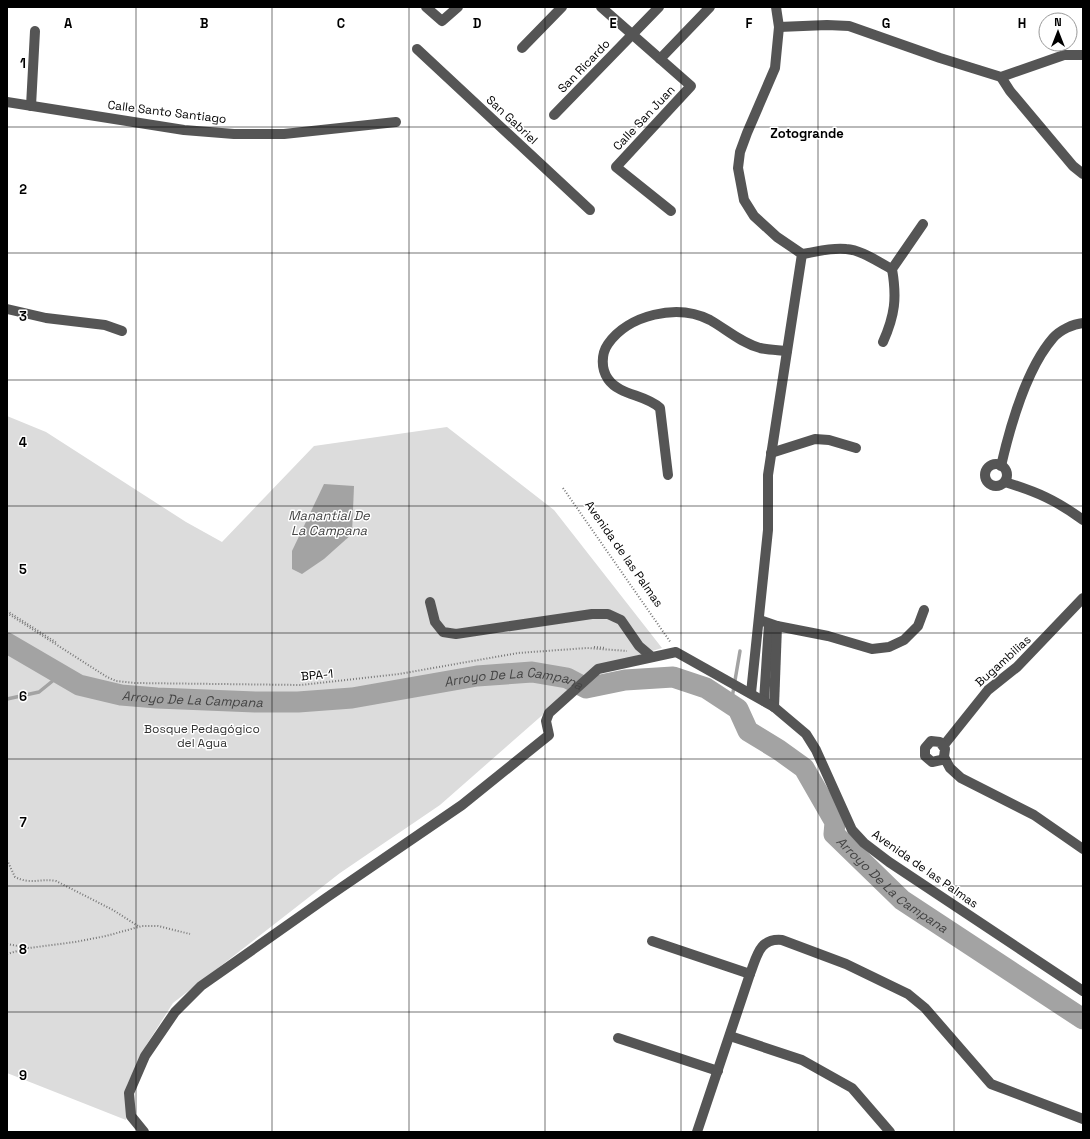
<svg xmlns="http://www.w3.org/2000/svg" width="1090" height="1139" font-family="'Space Grotesk',sans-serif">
<rect width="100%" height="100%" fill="#fff"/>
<path fill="#dcdcdc" d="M7 416 46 432 186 522 222 542 314 446 447 427 554 510 662 648 596 668 440 805 340 873 173 1003 147 1044 127 1085 126 1120 7 1073Z"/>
<path fill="#a3a3a3" d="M324 484 354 486 352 534 324 559 302 574 292 569V551Z"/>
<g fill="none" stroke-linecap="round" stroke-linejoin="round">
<g stroke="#a3a3a3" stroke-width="3.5">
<path d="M7 699 39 692 60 675"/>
<path d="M731 704 740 651"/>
</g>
<path stroke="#a3a3a3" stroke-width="21" id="s1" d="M7 643 79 685 121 695 157 698 255 702H298L352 698 477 676 532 672 567 678 586 688 625 680 673 677 706 688 738 709 748 731 779 750 804 768 835 822 834 834 902 900 1083 1019"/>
<g stroke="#777" stroke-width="2" stroke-dasharray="1 2" stroke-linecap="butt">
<path d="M563 488 671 643"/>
<path d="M7 611 57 643"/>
<path d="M7 613 107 677 116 681 135 683 301 685 399 674 518 653 587 648 627 651"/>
<path d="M594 647 606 648"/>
<path d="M7 860 15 877C31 885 41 878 56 881L113 910 138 926"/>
<path d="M7 944 29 948 75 942 106 936 142 926H158L190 934"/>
<path d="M7 954 28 948"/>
</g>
<g stroke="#555" stroke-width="10">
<path d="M426 7 442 21 458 7"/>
<path d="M601 7 691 86 616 167 671 211"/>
<path d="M779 27 827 25 849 26 940 58 1001 77 1064 55H1083"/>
<path d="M522 48 562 7"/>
<path d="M417 49 590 210"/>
<path d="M660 59 710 7"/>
<path d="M1001 77 1010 91 1073 166 1083 174"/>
<path d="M7 102 184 130 234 134H284L396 122"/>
<path d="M31 106 35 31"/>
<path d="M554 115 659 7"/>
<path d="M802 254C816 252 832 247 846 249 862 250 878 262 892 269"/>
<path d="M7 309 46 318 105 325 122 331"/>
<path d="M883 342C895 315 897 298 892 269L923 224"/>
<path d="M771 453 815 439 829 440 856 448"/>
<circle cx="996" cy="475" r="11"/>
<path d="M1001 466C1010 427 1027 368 1053 338 1060 330 1073 324 1083 323"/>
<path d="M668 475 660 408C645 394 620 396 608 379 601 369 601 354 608 344 628 315 677 303 710 320 726 329 741 343 760 348 769 350 779 350 787 351"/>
<path d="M1005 482C1037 492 1056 500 1083 520"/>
<path d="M430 602 435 622 443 632 456 634 592 614H608L621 620 639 646 652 657"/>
<path d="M760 620 777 626 828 636 872 649 889 647 904 640 918 626 924 610"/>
<path d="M751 693 768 530V475L802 254 777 237 754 216 744 200 738 168 740 152 747 133 775 68 779 27 776 7"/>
<path d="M764 701 769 624"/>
<path d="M774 707 777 626"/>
<path d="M944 745 988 690 1017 667 1083 598"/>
<path d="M944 757 941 760 932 762 925 756V748L931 741 940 742 945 749 944 757 950 768 961 778 1034 815 1083 849"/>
<path d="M652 941 750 974"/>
<path d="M730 1036 802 1060 852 1088 890 1132"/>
<path d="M618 1038 718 1071"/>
<path d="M144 1132 131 1116 129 1093 145 1056 175 1012 201 986 326 898 462 805 549 735 546 721 549 713 598 669 676 652 774 707 806 734 816 750 852 830 864 843 889 862 1083 991"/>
<path d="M697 1132 750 974C757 956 759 938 782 940L846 964 908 994 925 1008 991 1084 1083 1119"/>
</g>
</g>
<path fill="none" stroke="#000" stroke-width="1" stroke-opacity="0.55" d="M136 7V1132M272 7V1132M409 7V1132M545 7V1132M681 7V1132M818 7V1132M954 7V1132M7 127H1083M7 253H1083M7 380H1083M7 506H1083M7 633H1083M7 759H1083M7 886H1083M7 1012H1083"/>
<g text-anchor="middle" stroke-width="3" stroke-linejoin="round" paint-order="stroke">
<g font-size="12" fill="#000" stroke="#fff">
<text transform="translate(584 66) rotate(-46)" y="4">San Ricardo</text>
<text transform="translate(167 112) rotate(7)" y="4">Calle Santo Santiago</text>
<text transform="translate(644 118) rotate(-47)" y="4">Calle San Juan</text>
<text transform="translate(512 120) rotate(43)" y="4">San Gabriel</text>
<text transform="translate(624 554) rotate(55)" y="4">Avenida de las Palmas</text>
<text transform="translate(1003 661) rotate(-42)" y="4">Bugambilias</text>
<text transform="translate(317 675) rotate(-5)" y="4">BPA-1</text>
<text transform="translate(925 869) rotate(35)" y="4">Avenida de las Palmas</text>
</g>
<g font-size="12" fill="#333" stroke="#fff">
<text x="202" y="733">Bosque Pedagógico<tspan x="202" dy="14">del Agua</tspan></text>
</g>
<g font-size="13" font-weight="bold" fill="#000" stroke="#fff">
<text x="807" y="138">Zotogrande</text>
</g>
<g font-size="13" font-style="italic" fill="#444" stroke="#fff">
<text x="329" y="520">Manantial De<tspan x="329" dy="15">La Campana</tspan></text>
<text dy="5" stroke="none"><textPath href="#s1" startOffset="522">Arroyo De La Campana</textPath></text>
<text dy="5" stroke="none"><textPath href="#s1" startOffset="198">Arroyo De La Campana</textPath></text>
<text dy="5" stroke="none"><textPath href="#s1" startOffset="1001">Arroyo De La Campana</textPath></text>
</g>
</g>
<g font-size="13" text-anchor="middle" font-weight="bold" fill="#000" stroke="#fff" stroke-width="3" stroke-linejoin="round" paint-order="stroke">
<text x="68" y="28">A</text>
<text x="204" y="28">B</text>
<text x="341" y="28">C</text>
<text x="477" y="28">D</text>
<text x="613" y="28">E</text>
<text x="749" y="28">F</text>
<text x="886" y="28">G</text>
<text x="1022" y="28">H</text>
<text x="23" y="68">1</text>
<text x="23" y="194">2</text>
<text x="23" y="321">3</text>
<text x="23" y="447">4</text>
<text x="23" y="574">5</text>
<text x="23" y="701">6</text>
<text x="23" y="827">7</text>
<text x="23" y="954">8</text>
<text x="23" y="1080">9</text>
</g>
<rect width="1090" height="1139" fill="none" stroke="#000000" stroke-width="16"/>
<g transform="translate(1058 32)"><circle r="19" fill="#ffffff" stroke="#999999"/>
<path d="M0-3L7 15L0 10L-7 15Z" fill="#000000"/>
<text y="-6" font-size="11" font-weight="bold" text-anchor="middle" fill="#000000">N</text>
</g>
</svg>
